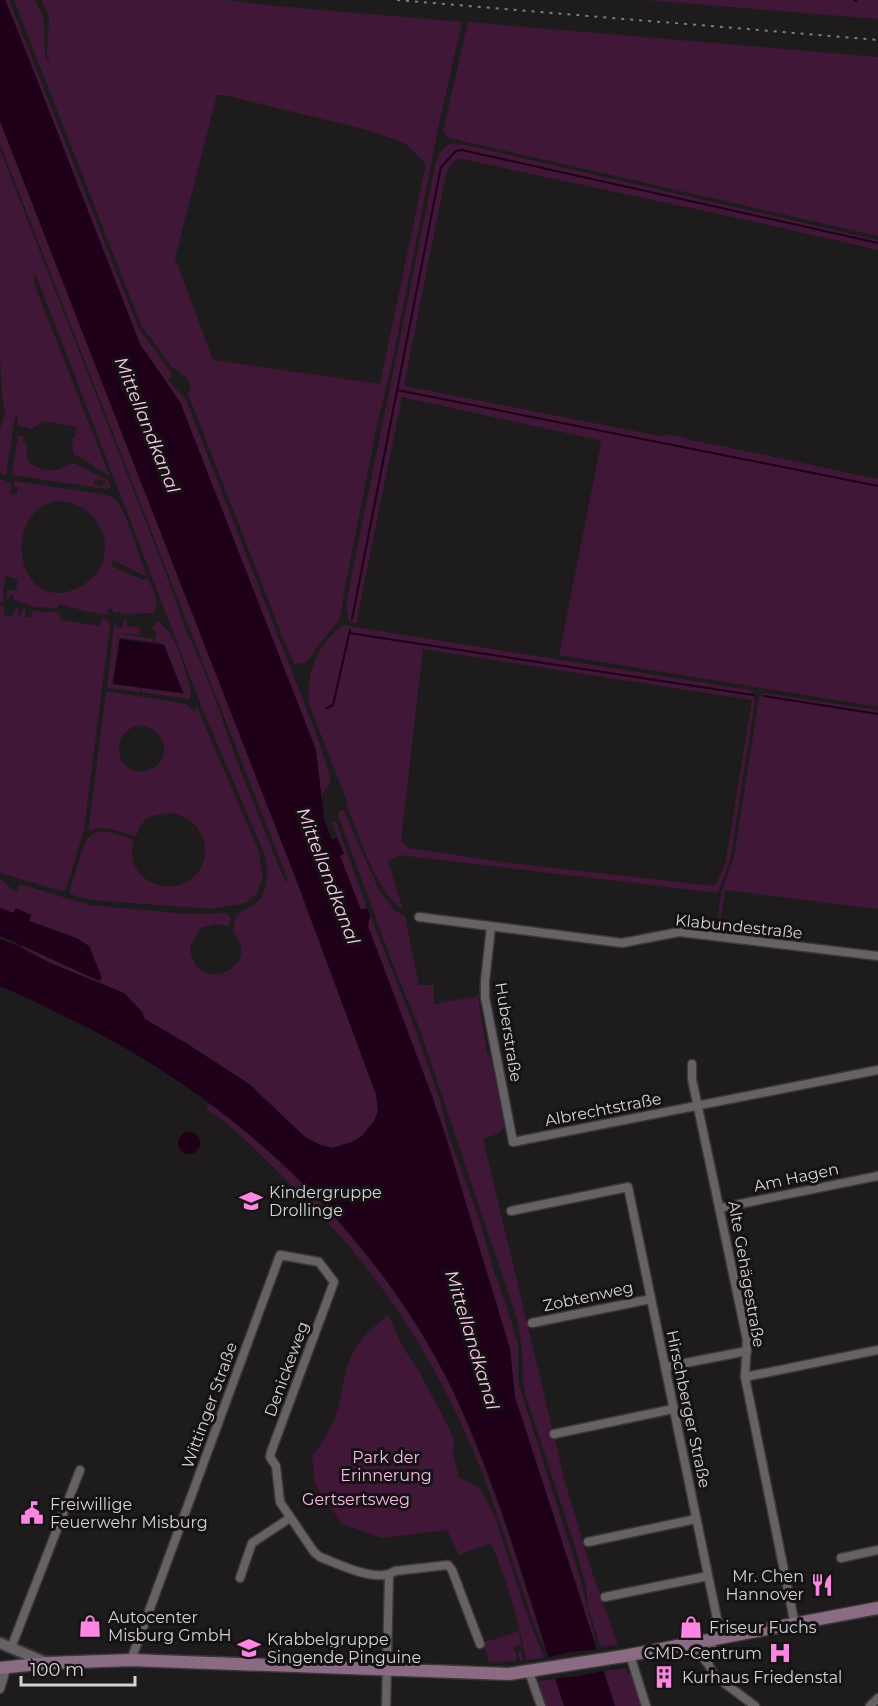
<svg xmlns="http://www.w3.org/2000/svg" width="878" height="1706" font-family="Montserrat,sans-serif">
<rect width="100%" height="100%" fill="#1e1b1d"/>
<g fill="#401737" fill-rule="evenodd">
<path d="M5 0H9L138 327 172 374 168 380 186 400 319 741 331 781 321 796 316 750 180 402 140 344Z"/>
<path d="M14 0H35L44 20 45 55 51 69 47 54 49 16 41 0H226L265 5 462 22 439 124 393 359 378 420 345 588 340 619 319 644 309 660 304 663 294 664 283 638 188 394 191 386 187 378 172 367 141 325ZM217 95H225L367 130 394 139 407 145 426 164 380 384 213 360 175 258Z"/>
<path d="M645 0H878V19Z"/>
<path d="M468 22 878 57V236L449 138 443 131Z"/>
<path d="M0 121 294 874 376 1094 378 1111 374 1121 362 1136 352 1142 332 1148 321 1145 305 1137 249 1084 186 1043 145 1019 142 1012 124 993 48 962 20 947V945L79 971 100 976 89 946 76 938 29 921 31 915 16 908 13 913 0 908V879L16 892 20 884 89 905 188 914 227 913 231 919 229 926 215 924 201 928 190 947C194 999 265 967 233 932 234 927 234 921 236 917 240 911 246 910 252 906 269 895 268 876 266 858L203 710 36 275 33 276 35 286 110 477 79 456 76 457 73 453V446L70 439 75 437 77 427 43 421 32 429 17 425 18 416 15 417 6 475 0 473V429L5 413 2 395 0 358V150L163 566 187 633 197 653 217 704 236 759 285 882 288 880 0 144Z"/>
<path d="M450 144 466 145 878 240V250L765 224 457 158 451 164 446 174 405 380V386L415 388 660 436C674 431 687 440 701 442 760 453 819 467 878 479V707L559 655 601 443 598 440 402 397 356 624 349 620 346 606 352 574 432 181C435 167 436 151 450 144Z"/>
<path d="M18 435 24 437 23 442 26 443 27 459C38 473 57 474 71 463L76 464 109 481 111 487 109 489 100 488 101 485H104L105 481 95 479 93 484 99 485V488L12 475Z"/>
<path d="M0 480H5V482L12 484 10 494H17L18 487 14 486V481L102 494 115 498 125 515 146 574 145 576 113 560 111 566 143 580 148 578C152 589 161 603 154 613L124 614 118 612 116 613 112 612 113 609 108 608 107 613 112 614C93 616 76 607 59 604L57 608 35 607 14 600 13 595H11L7 600V590L16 591 18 579 6 576 3 589 4 602H0ZM56 501C89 501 114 531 102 564 97 575 87 584 76 589 16 614 0 512 56 501Z"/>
<path d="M0 604 4 607V615L13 616 16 607 19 608 18 615 20 616 22 609H25V617L31 618 32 611 28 609 46 613 47 611 60 613V620L100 626 102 618 108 621 110 626 84 830 68 882 66 888 62 891 0 873Z"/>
<path d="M126 619 127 626 140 628 139 635 116 633 153 639V642L115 637 119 639 112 684 140 688V692L107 688 114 625 117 622 116 627 123 628 124 621 120 620Z"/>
<path d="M157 621C178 633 183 668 191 689L190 699 141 692 142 688 184 694 164 644 154 642 157 632 152 630Z"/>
<path d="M342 625 750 690 753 693 755 701 730 861 718 893 399 855 388 862 403 909C378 897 359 834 347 807L346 799 309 704C306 673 318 644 342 625ZM423 649 752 700 729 842 725 864 716 884 714 886 502 862 408 848 401 840Z"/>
<path d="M106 691 186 704 195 712 196 705 258 849 263 877 257 893 246 903 211 909 91 900 70 894C70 886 74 878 76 871 87 831 89 823 134 840 120 881 178 905 200 869 217 840 189 805 158 815 151 816 146 818 142 824 139 827 138 832 136 836 120 833 102 822 88 832ZM136 726C165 723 176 761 148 770 120 780 105 737 136 726Z"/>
<path d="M765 693 878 710V909L725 890 719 931 716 930 721 894 734 857 759 697Z"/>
<path d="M343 809 378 888 395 911 405 916 419 985H434V1004L478 996 487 1053 491 1059 504 1126C501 1135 490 1136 483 1139L565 1482 593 1575 618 1645 601 1646 599 1642 588 1607 586 1586 575 1546 526 1397 523 1382 522 1350 517 1319 419 1027 395 970 338 815 339 811Z"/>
<path d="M335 821 336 822 367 908 361 910 339 856 344 853 332 823Z"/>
<path d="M370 915 413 1023 440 1100 449 1136 479 1219 492 1265 509 1314 518 1344V1382L581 1581 597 1648 515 1397 510 1349 432 1096 368 926Z"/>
<path d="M210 1103C310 1178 395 1277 452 1388 459 1403 465 1419 471 1434 500 1503 521 1574 544 1644L543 1645 534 1624C515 1571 500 1516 479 1465 434 1352 370 1258 281 1175 258 1153 234 1125 206 1110Z"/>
<path d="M388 1314 402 1346 420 1373 452 1434 454 1441 453 1453 459 1477 479 1487 495 1516 524 1607 544 1658 526 1660C519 1621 507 1580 491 1543L459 1555 447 1530 382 1538 342 1524 315 1484 312 1456C326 1439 337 1418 341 1397 344 1382 346 1366 353 1352 361 1337 376 1326 388 1314Z"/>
<path d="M519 1631 523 1660 520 1661V1658H518V1653L522 1649 518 1644 513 1648 516 1653V1661L489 1662 483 1643Z"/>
<path d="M626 1668 627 1674 631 1673 642 1706H614L604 1671Z"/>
<path d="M555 1679 564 1706H546L538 1681Z"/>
</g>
<g fill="#1f0019">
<path d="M0 0H5L20 36 140 344 180 402 316 750 324 819 332 840 337 838 344 854 340 856 361 910 367 908 370 915 368 926 432 1096 447 1140 510 1349 515 1397 615 1706H564C529 1600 501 1490 452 1389 374 1228 230 1096 70 1019 47 1008 24 995 0 987V939L18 946 19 944 0 936V908L13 913 16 908 31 915 29 921 76 938 89 946 102 978 99 981 21 945 20 947 48 962 124 993 142 1012 145 1019 186 1043 249 1084 305 1137 321 1145 332 1148 352 1142 362 1136 374 1121 378 1111 376 1094 294 874 0 121Z"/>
<path d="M120 639 164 645 183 693 113 684Z"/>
<circle cx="189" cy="1143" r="11"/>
</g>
<path fill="#1e1b1d" d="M600 1649 607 1670 580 1676 552 1679 545 1658 571 1652Z"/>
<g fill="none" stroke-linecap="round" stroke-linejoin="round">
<g stroke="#1f0019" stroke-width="2">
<path d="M854 0 856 1"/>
<path d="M397 390 878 486"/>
<path d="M352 619 441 167 456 151 462 150 878 243"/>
<path d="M349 633 753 695"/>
<path d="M764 696 878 714"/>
<path d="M327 708 333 705 350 630"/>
</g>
<g stroke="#393738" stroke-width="11">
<g id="minor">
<path d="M419 917 622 943 679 932 878 956"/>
<path d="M491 927 485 981V997L513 1142 878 1070"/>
<path d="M692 1064V1079L747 1340 745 1377 795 1625"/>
<path d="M720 1208 878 1176"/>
<path d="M511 1211 628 1187 721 1638"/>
<path d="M532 1323 651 1299"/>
<path d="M665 1367 747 1351"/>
<path d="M745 1377 878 1350"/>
<path d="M554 1434 673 1409"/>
<path d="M588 1542 696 1519"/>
<path d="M841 1558 878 1550"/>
<path d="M240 1578 252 1543 290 1518"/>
<path d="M605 1597 708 1576"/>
<path d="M691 1643 708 1664 713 1639"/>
<path d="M11 1648 80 1470"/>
<path d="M630 1655 646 1706"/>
<path d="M131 1660 280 1255 319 1262 334 1282 271 1452 270 1457 276 1466 280 1502 314 1552 320 1557C339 1564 377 1584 395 1571L448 1565 452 1570 480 1644"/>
<path d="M708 1664 715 1676 755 1706"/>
<path d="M529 1672 541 1706"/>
<path d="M0 1689 7 1666"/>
<path d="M386 1706 389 1575"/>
<path d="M870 1706 878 1698"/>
</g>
</g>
<g stroke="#393738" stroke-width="14">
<path id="tertiary" d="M0 1643 47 1663"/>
</g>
<g stroke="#393738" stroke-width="15">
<path id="secondary" d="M0 1668 47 1663 131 1660 509 1674 624 1656 878 1608"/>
</g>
<use href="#minor" stroke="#656164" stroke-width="8"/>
<use href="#tertiary" stroke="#656164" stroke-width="10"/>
<use href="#secondary" stroke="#8b6b83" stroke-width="12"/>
<path stroke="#807d7f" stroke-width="2" stroke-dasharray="3 6" stroke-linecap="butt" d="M397 0 878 40"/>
</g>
<defs>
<g id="school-bare" transform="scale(1.8)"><path d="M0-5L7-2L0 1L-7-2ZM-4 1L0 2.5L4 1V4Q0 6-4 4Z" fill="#fd86e2" stroke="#151214" stroke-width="2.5" paint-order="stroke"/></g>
<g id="civic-bare" transform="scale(1.8)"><path d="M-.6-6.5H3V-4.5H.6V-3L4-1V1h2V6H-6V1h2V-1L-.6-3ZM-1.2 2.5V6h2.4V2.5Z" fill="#fd86e2" stroke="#151214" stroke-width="2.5" paint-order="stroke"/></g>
<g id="restaurant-bare" transform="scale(1.8)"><path d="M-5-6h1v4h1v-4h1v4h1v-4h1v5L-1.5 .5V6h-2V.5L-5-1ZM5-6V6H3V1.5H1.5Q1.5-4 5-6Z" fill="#fd86e2" stroke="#151214" stroke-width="2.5" paint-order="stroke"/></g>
<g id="shop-bare" transform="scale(1.8)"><path d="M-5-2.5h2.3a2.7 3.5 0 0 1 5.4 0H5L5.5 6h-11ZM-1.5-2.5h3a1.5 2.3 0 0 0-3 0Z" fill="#fd86e2" stroke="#151214" stroke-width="2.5" paint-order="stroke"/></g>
<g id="hospital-bare" transform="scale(1.8)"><path d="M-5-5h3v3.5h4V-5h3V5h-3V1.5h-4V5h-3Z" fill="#fd86e2" stroke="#151214" stroke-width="2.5" paint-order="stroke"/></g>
<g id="building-bare" transform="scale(1.8)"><path d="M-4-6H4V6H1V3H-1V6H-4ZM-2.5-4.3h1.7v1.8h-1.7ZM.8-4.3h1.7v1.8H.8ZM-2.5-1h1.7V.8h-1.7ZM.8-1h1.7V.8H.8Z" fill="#fd86e2" stroke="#151214" stroke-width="2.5" paint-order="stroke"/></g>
</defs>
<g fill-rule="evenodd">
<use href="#school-bare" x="251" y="1201"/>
<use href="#civic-bare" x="32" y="1513"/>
<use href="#restaurant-bare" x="822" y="1585"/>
<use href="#shop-bare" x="90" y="1626"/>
<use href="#shop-bare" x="691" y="1627"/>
<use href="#school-bare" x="249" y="1648"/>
<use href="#hospital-bare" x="780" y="1653"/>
<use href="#building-bare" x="664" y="1677"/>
</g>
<g text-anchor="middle" stroke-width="6" stroke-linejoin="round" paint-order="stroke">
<g font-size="16" fill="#d5d3d5" stroke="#151214">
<text transform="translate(739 926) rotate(6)" y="6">Klabundestraße</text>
<text transform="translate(509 1032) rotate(81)" y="6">Huberstraße</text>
<text transform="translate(603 1109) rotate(-11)" y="6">Albrechtstraße</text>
<text transform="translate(796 1177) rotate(-12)" y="6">Am Hagen</text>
<text transform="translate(747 1274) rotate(80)" y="6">Alte Gehägestraße</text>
<text transform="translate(588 1296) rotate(-12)" y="6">Zobtenweg</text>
<text transform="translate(286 1369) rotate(-70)" y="6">Denickeweg</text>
<text transform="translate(209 1405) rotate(-70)" y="6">Wittinger Straße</text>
<text transform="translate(689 1409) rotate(78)" y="6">Hirschberger Straße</text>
</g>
<g font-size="16" fill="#d5d3d5" stroke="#151214" text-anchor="start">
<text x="269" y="1198">Kindergruppe<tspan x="269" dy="18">Drollinge</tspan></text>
<text x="50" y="1510">Freiwillige<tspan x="50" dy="18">Feuerwehr Misburg</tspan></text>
<text x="804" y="1582" text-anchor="end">Mr. Chen<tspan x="804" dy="18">Hannover</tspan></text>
<text x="108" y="1623">Autocenter<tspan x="108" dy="18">Misburg GmbH</tspan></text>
<text x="709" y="1633">Friseur Fuchs</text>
<text x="267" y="1645">Krabbelgruppe<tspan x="267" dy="18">Singende Pinguine</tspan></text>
<text x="762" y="1659" text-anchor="end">CMD-Centrum</text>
<text x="682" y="1683">Kurhaus Friedenstal</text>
</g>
<g font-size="16" fill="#fbb8ea" stroke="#151214">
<text x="386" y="1463">Park der<tspan x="386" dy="18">Erinnerung</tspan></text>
<text x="356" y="1505">Gertsertsweg</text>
</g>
<g font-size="18" font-style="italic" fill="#fcc9ee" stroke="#151214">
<text transform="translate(147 425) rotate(68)" y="6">Mittellandkanal</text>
<text transform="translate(328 876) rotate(69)" y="6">Mittellandkanal</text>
<text transform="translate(472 1340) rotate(73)" y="6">Mittellandkanal</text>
</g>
</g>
<path d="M21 1676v9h114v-9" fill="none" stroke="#d5d3d5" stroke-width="3"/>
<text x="30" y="1676" font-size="18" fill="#d5d3d5" stroke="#151214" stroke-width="4.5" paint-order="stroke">100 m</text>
</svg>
